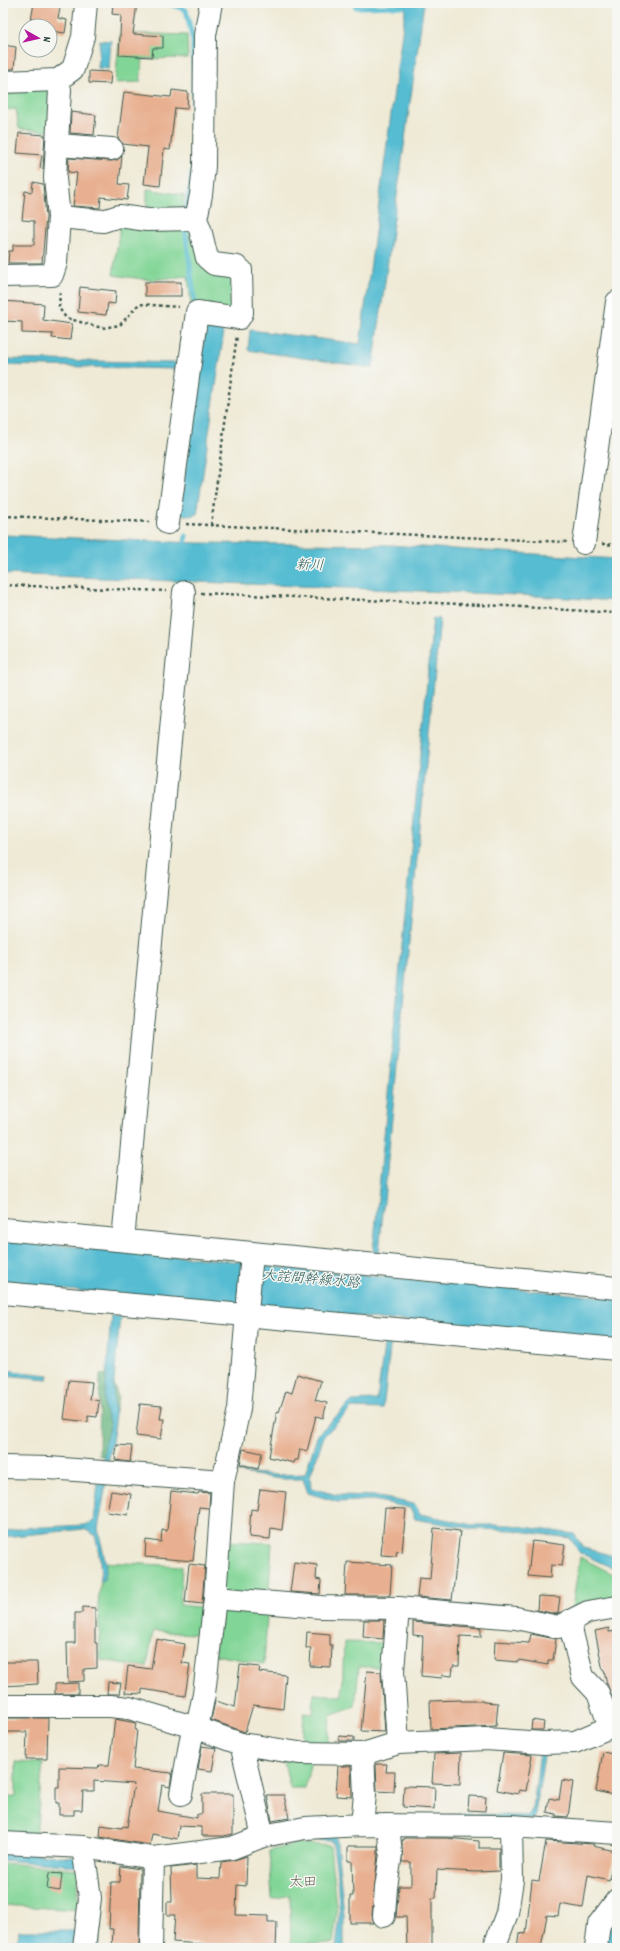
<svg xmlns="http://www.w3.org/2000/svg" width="620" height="1951" font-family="Dekko,'Klee One',sans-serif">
<rect width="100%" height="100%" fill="#f6f6f2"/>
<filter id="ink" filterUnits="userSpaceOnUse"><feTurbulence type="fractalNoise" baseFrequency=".025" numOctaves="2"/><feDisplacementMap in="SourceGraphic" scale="8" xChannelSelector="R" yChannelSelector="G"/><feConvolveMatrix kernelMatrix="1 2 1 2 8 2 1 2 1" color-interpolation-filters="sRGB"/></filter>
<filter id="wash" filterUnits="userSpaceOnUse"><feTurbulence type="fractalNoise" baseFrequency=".012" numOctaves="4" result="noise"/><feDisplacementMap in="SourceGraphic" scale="16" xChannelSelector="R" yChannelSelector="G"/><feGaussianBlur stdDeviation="0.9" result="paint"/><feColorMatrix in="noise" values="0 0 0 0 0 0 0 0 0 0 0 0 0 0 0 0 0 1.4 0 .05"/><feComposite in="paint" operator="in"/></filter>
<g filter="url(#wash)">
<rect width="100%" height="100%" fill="#efead6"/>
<g fill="#81d596" stroke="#508965">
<path d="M120 33 187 35 188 58 143 59 140 82 115 83Z"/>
<path d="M53 86V132L19 129 16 109 3 110V89Z"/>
<path d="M147 189 184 195 181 224 194 229 236 274V312L191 306 188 276 150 280 113 275 121 220 147 224Z"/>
<path d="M224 1541 272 1543 264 1664 215 1655Z"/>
<path d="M580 1557 617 1576V1602L571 1614Z"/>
<path d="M103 1562 182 1566 180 1605 208 1608 206 1635 153 1631 147 1667 101 1660 98 1604Z"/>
<path d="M344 1642 389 1643V1667H359L355 1706 330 1715 327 1749 313 1752 305 1788H290L282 1753 301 1757 304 1713 313 1714 314 1694 342 1696Z"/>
<path d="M16 1762 43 1763 36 1834 3 1833V1797L16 1796Z"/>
<path d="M297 1843 330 1846 337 1916 333 1943 291 1945 290 1895 272 1899 269 1851Z"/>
<path d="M3 1863 78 1869V1910L3 1905Z"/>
</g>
<path fill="#68b67f" stroke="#447a5a" d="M111 1374 118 1397 105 1458 99 1455 100 1375Z"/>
<g fill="#54bcd1" stroke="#3a7c82">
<path d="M406 3H424L373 368 248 350 250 330 360 344Z"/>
<path d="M100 40 111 41 109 69 98 68Z"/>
<path d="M206 325 222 327 223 338 197 514 189 516 179 513Z"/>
<path d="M3 359 179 363 177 369 3 365Z"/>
<path d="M3 535 198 543 388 545 617 559V601L518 595 3 574Z"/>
<path d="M433 618 440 619 379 1253 373 1252Z"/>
<path d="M3 1240 241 1262 261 1266 617 1298V1341L3 1284Z"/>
<path d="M111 1315 120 1316 113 1392 115 1424 108 1464 103 1466 105 1442 110 1427 104 1407Z"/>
<path d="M385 1338 391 1339 383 1409 352 1408 324 1436 310 1476 311 1488 337 1495 374 1496 414 1504 420 1514 473 1525H510L574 1534 584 1548 617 1557V1570L580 1553 570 1538 512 1530 474 1529 415 1519 410 1508 373 1500 338 1502 308 1493 303 1479H281L235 1472 278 1475 305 1474 318 1434 352 1401 377 1400Z"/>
<path d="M3 1370 49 1375 48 1379 3 1375Z"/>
<path d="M98 1483 106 1484 98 1529 106 1565 104 1580 101 1582 100 1559 95 1535 84 1529 3 1537V1532L23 1528 85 1525 94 1521Z"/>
<path d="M545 1750 534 1820 435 1816 465 1814 528 1816 533 1808 540 1751Z"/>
<path d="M336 1834 344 1915V1948H331L336 1947 340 1916 336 1865 332 1841 299 1840 271 1846V1842Z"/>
<path d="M3 1851 72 1857 96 1863 102 1907 98 1948H91V1867L3 1860Z"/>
<path d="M617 1920V1948H605L607 1928 612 1927Z"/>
<path d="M19 1931H75L73 1945 25 1942 24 1948H17Z"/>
</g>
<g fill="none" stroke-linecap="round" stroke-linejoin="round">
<g stroke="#54bcd1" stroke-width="5">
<path d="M167 3 186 10 193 41 194 106"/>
<path d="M356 3V7L406 6"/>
<path d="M186 211 193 171"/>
<path d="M185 228 195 303"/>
<path d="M184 549 186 536"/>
</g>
</g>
<g id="blocks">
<g fill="#e8b091">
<path d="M34 3H61L58 18 67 20 65 33 50 31V26H30Z"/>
<path d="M113 3H137L133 34 163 36V48H153L152 57 119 55 121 15 112 14Z"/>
<path d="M3 45 16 47 14 69H3Z"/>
<path d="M89 71 111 72 110 84 89 83Z"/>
<path d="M172 90 188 92 187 109 175 108 170 150 164 149 160 186 144 184 148 147 123 144 118 138 124 92 171 97Z"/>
<path d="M71 112 96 115 94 135 70 133Z"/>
<path d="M19 133 45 135 43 169 40 168 42 155 17 153Z"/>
<path d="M122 156 119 184 129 185 127 200 101 197 100 208 73 206 77 173 68 172 69 158 111 161 117 160Z"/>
<path d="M33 182 43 184 46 217 42 263H8L9 251H13V245H34V221L22 220 25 191 32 192Z"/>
<rect x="145" y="282" width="36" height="14"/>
<path d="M80 287 116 291 115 304 108 303 106 315 78 312Z"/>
<path d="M3 301 44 304 43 320 72 324 70 340 52 338 53 334 22 333V322L3 321Z"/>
<path d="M297 1374 321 1381 315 1400 327 1403 323 1418 316 1416 307 1451 300 1449 298 1460H295L294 1463 269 1457 277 1411 279 1412 286 1391 292 1393Z"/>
<path d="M69 1380 92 1382 90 1399 99 1401 97 1417 88 1416V1422L64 1419Z"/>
<path d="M140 1404 162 1406 160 1419H164L161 1439 136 1436Z"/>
<path d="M117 1445 132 1446 130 1462 115 1460Z"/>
<path d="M243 1449 262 1453 258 1469 240 1464Z"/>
<path d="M260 1489 286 1492 282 1530 271 1528 270 1539 249 1537 251 1509 257 1510Z"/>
<path d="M111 1491 131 1494 128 1515 107 1512Z"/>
<path d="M171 1491 198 1494 199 1492 210 1493 209 1508 199 1507 193 1561 145 1557 146 1540 161 1542 162 1530 167 1531Z"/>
<path d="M385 1508 406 1509 402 1552 397 1551 396 1556 381 1555Z"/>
<path d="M434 1528 460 1531 452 1600 417 1597 419 1578 430 1579Z"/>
<path d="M532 1541 565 1545 562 1566 551 1565 550 1578 528 1576Z"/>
<path d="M294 1562 317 1565 316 1579 321 1580 320 1594 290 1592Z"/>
<path d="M347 1562 392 1565 390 1595H345Z"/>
<path d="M189 1564 205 1566 202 1604 185 1602Z"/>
<path d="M538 1596 560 1597 558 1613 556 1614 537 1610Z"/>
<path d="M83 1607 95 1608V1643H97V1668L84 1669V1681L68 1682 67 1643H75V1613H82Z"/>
<path d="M364 1620H384L383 1639 363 1637Z"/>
<path d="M413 1622 481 1628V1637L460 1636 459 1666H453L452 1676 442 1675V1678L421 1676 423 1636 413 1635Z"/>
<path d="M609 1628V1632L617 1631V1704H615L607 1684 604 1670 603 1671 595 1631Z"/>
<path d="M307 1632 330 1634V1645H332L331 1667 310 1666 311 1648H306Z"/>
<path d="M531 1634 556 1639 553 1660H548V1665L519 1660 518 1662 494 1660 495 1641 529 1643Z"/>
<path d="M156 1639 185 1644 182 1663 190 1664 185 1696 142 1689V1694L125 1693 128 1666 151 1669Z"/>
<path d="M3 1662H37L38 1684 3 1686Z"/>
<path d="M240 1665 260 1667 259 1672 286 1675 283 1709 253 1705 245 1732 211 1720 215 1701 235 1707Z"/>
<path d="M367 1671 381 1672 385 1732 361 1731Z"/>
<path d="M108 1682 121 1683 119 1694H107Z"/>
<path d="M78 1683V1694H55V1684Z"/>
<path d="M461 1700V1701H483V1702L498 1703 496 1726 431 1729 430 1701Z"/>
<path d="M3 1718H48L47 1759H26L27 1732H3Z"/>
<path d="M115 1719 136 1723 135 1729 137 1730 133 1769 172 1773 170 1787 162 1785 158 1811 197 1818V1814H202V1794H233V1834L224 1836H202V1827L179 1826 177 1839 152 1834 150 1845 100 1837 101 1825 122 1828 123 1826 127 1827 134 1784 94 1781V1791H83L82 1810H74V1815H59V1803H56V1787H59V1767L98 1768 99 1765H109Z"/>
<path d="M532 1720 544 1722 543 1730H531Z"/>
<path d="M339 1736 354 1737V1741H339Z"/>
<path d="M202 1746 216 1748 212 1771 198 1769Z"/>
<path d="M603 1752 617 1755V1796L596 1791Z"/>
<path d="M461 1753 460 1784 432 1783 434 1754Z"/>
<path d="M503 1753 532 1755 526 1791 519 1790 518 1794 497 1790Z"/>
<path d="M376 1764H387L386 1772H395L394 1792 377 1791Z"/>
<path d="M338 1766H351L352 1797 336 1796Z"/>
<path d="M562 1780 573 1782 568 1817 556 1816V1814L547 1812 549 1798 559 1800Z"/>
<path d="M404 1786 435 1787 434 1809 403 1807Z"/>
<path d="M267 1795H284L289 1818 272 1821Z"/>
<path d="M469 1796 486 1797 485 1811 468 1810Z"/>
<path d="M404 1838H447L479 1841V1848H499V1871L477 1872 437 1870 436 1898H432V1948H407L406 1917H396L399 1886H411V1862H402V1840H404Z"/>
<path d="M546 1841 594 1844 593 1846 615 1851 609 1880 588 1875 583 1908 560 1904 558 1916 547 1915 541 1948H517L519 1933 526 1934 532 1880 539 1881Z"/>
<path d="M348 1846H378V1854L372 1915 374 1923H350V1896H353L352 1861H348Z"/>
<path d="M247 1856 246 1886 237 1885 236 1915 268 1916V1922H277L276 1948H214L215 1945 173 1942 175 1915H167V1902H172L171 1868 196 1865V1878L220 1879 221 1862 234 1860Z"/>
<path d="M121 1866 140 1869 139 1948H112L113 1929H109L111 1882H120Z"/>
<path d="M49 1873 62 1874 60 1891 47 1889Z"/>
</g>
</g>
</g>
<g filter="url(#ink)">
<use href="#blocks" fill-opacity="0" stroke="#3e574c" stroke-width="1"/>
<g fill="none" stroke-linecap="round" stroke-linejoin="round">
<g stroke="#3e574c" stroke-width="24">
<g id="minor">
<path d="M3 82 58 80 73 69 83 37 86 3"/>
<path d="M58 145 112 149"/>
<path d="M59 217 103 221 119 216 147 220 196 219"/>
<path d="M3 276 52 275 56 263 59 217 55 178 60 90 58 80"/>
<path d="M168 523 197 312 239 318 242 313 241 270 237 267 214 264 207 258 200 229 196 219 201 195 204 166 205 35 211 3"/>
<path d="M584 543 617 302"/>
<path d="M3 1229 252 1253 239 1409 223 1481 215 1598 204 1694 197 1728 191 1739 181 1794"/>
<path d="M123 1240 184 592"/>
<path d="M252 1253 617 1288"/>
<path d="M3 1293 617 1349"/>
<path d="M3 1467 49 1468 223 1481"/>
<path d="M215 1598 321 1607 398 1608 516 1618 558 1627 588 1612 617 1607"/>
<path d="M569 1621 583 1677 598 1693 610 1727"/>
<path d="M3 1706H110L129 1708 197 1728 241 1744 263 1836"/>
<path d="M398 1743 393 1671 398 1608"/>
<path d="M241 1744 299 1753 363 1754 398 1743 486 1739 544 1743 575 1742 610 1727 617 1728"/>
<path d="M362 1825 365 1794 363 1754"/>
<path d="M3 1843 83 1847 153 1858 232 1848 263 1836 305 1828 362 1825 511 1826 617 1833"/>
<path d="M83 1847 90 1898 84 1948"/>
<path d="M384 1916 386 1888 391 1854 388 1825"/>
<path d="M151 1948 153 1858"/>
<path d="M494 1948 507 1913 512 1880 511 1826"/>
<path d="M596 1948 599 1924 617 1900"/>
</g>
</g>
<g stroke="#3e574c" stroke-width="2.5" stroke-dasharray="3 3" stroke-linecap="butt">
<path d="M60 292 59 308 66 318 102 328 120 325 139 304 179 307"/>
<path d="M3 516 151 522"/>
<path d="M186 524 567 542"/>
<path d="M211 525 237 335"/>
<path d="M602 544 617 545"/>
<path d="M3 585 166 591"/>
<path d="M201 593 506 606 617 613"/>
</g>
<use href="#minor" stroke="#fff" stroke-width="22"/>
</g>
</g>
<g text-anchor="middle" stroke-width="3" stroke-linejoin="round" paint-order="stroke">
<g font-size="14" font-style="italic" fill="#2c5d5b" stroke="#f6f6f2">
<text transform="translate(310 564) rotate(2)" y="5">新川</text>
<text transform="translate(311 1278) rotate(5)" y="5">大詫間幹線水路</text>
</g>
<g font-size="14" fill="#656555" stroke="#f6f6f2">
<text x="303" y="1886">太田</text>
</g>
</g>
<rect width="620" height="1951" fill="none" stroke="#f6f6f2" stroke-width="16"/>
<g transform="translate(38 38) rotate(98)"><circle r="19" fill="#f6f6f2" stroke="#a0aca6"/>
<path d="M0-3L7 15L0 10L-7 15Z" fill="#b5179e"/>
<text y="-6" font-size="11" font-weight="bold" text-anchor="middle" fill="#1f3d34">N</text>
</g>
</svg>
